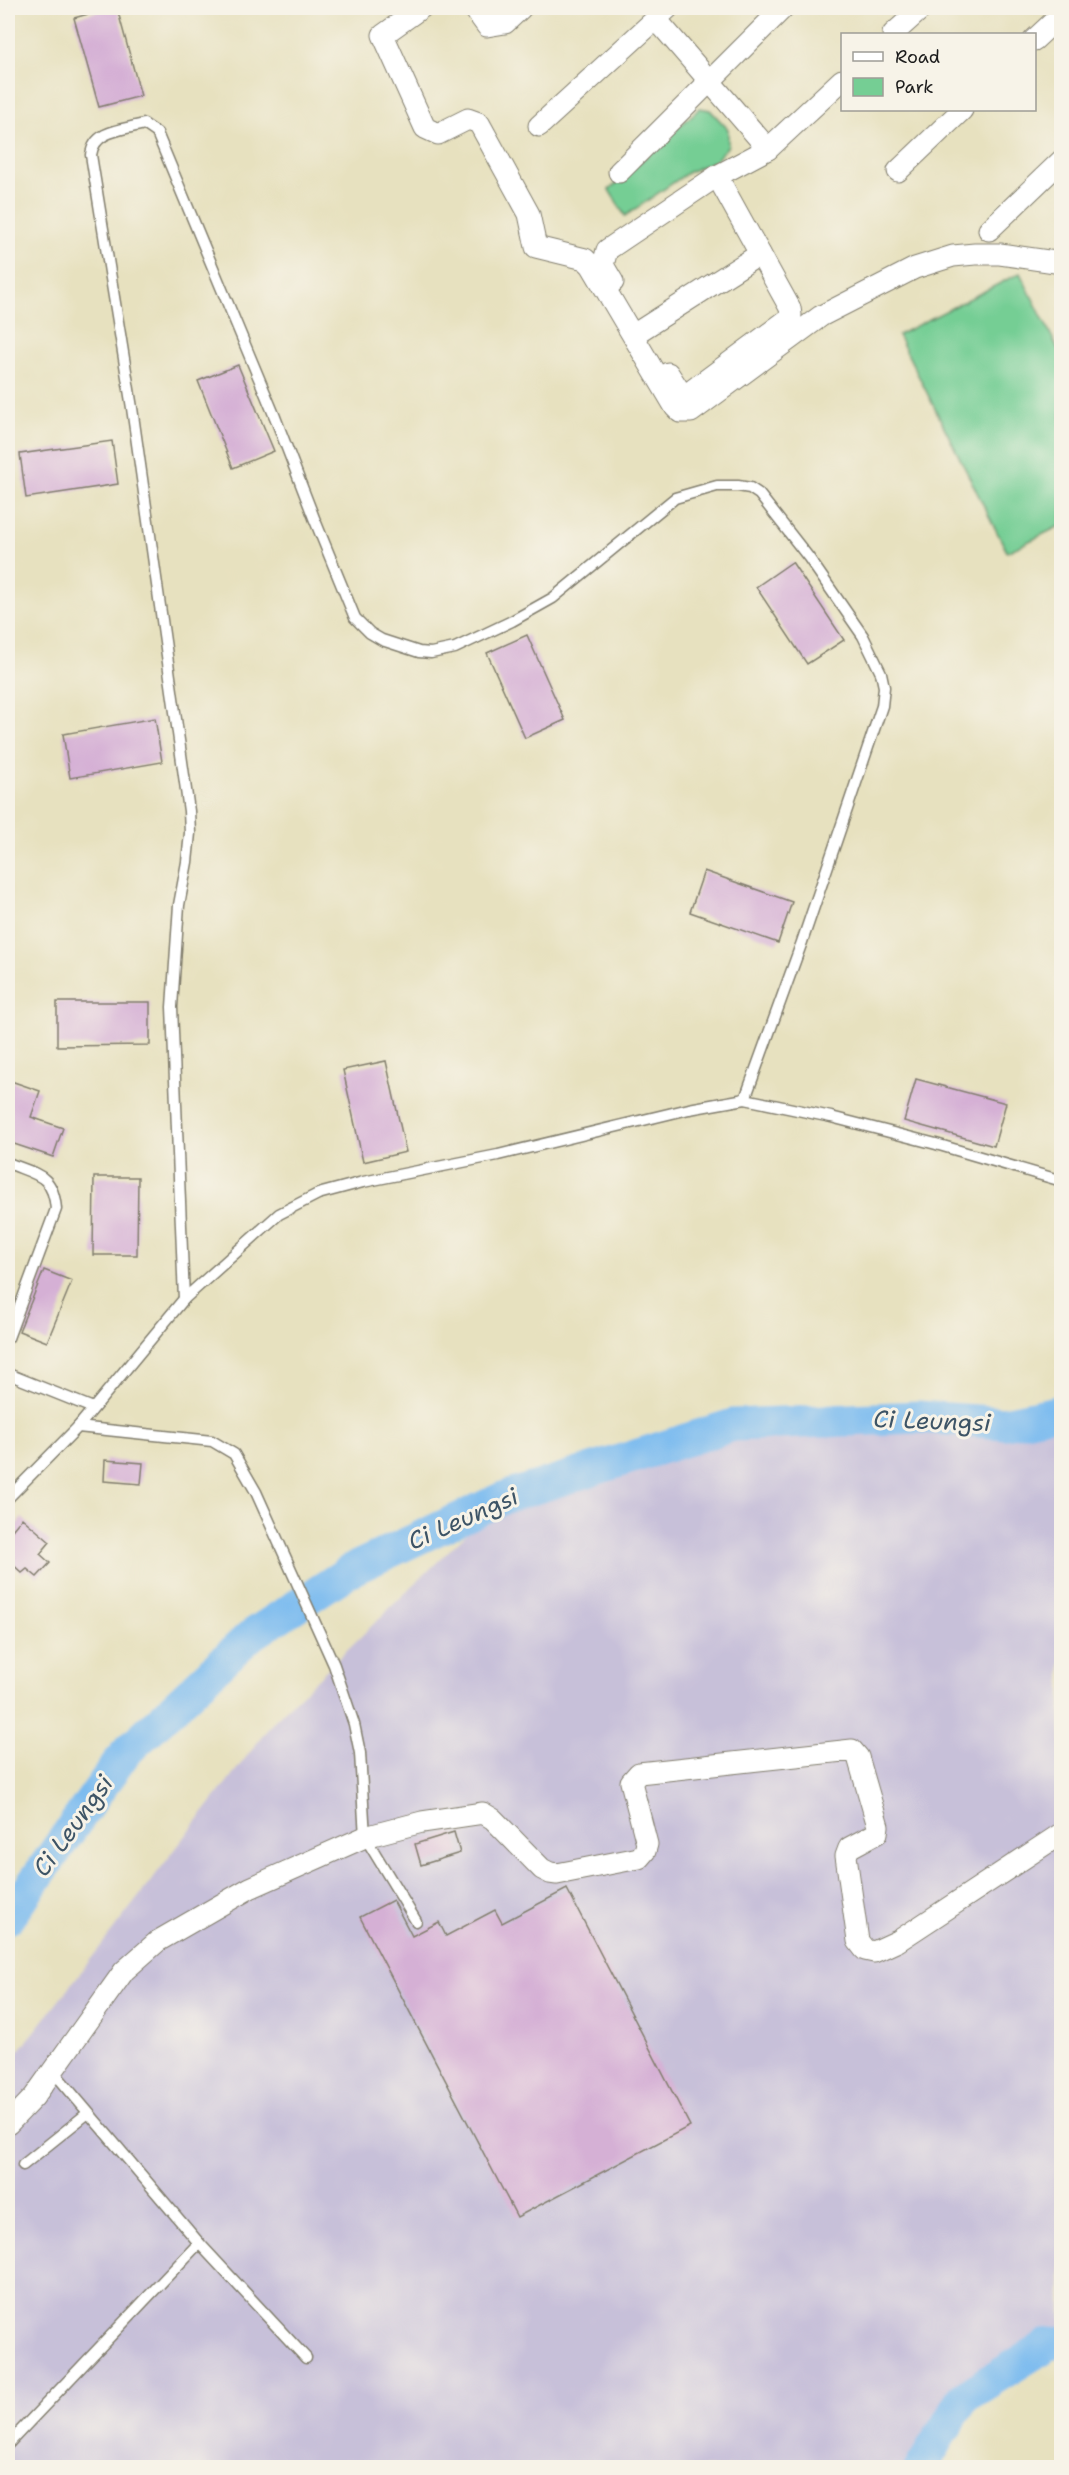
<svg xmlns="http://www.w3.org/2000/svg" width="1069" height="2475" font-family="'Shantell Sans',sans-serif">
<rect width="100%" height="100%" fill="#f7f3e8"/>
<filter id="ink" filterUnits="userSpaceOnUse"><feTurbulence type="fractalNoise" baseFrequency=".0167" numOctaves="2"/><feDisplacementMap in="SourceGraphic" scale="12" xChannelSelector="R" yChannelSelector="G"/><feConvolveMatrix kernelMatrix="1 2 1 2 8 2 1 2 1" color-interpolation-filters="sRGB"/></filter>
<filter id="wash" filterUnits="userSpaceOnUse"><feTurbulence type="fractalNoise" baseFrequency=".008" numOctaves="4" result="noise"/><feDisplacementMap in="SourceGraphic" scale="24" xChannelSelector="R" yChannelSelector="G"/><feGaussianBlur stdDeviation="1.35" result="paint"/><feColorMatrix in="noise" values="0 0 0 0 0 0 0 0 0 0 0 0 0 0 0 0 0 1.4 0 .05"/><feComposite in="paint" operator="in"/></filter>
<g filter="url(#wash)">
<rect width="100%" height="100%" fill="#e7e1bf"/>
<path fill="#c7c0d9" d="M1061 1411V2342L1049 2344 963 2398 921 2467 8 2468V2064L37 2029 274 1721 503 1498 733 1425 872 1419 1005 1423Z"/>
<g fill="#75ce94" stroke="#487558" stroke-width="1.5">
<path d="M700 108 710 110 728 129V146L716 160 689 172 625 216 609 190Z"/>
<path d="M1020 273 1061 355 1062 525 1007 552 898 335Z"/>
</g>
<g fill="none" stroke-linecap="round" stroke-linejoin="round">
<g stroke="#7bbbef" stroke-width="33">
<path d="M8 1918 125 1753 249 1637 351 1570 503 1498 733 1425 918 1417 1005 1423 1062 1411"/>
<path d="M921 2468 963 2398 1049 2344 1062 2342"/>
</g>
</g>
<g id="blocks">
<g fill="#d5b0d5">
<path d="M109 8H117L141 96 99 107 74 18Z"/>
<path d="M238 365 274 451 233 468 198 381Z"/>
<path d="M112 441 118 484 26 498 20 454Z"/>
<path d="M792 562 844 640 807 664 756 587Z"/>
<path d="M527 635 565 720 525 738 487 653Z"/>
<path d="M155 718 162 762 70 778 63 734Z"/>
<path d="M704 871 792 902 778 943 690 912Z"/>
<path d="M57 1002H150V1045L57 1046Z"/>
<path d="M386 1061 406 1152 363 1162 343 1070Z"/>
<path d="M916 1079 1006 1103 994 1146 904 1121Z"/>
<path d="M8 1080 40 1091 31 1117 63 1128 53 1157 8 1142Z"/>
<path d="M94 1177H138L137 1255H93Z"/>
<path d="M44 1270 72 1281 47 1342 19 1331Z"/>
<path d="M105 1460 143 1463 141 1484 104 1481Z"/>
<path d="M22 1518 50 1542 40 1554 50 1563 37 1577 27 1569 22 1573 8 1560V1535Z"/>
<path d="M454 1832 460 1853 421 1865 415 1844Z"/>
<path d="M567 1889 690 2126 517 2217 360 1917 393 1900 412 1936 439 1922 446 1936 495 1910 502 1923Z"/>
</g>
</g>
</g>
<g filter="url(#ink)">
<use href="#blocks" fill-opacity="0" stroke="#827e6e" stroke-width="1.5"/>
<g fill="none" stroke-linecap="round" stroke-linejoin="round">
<g stroke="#827e6e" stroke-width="13">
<g id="service">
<path d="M8 1163C37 1175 53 1174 56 1209L8 1338"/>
<path d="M184 1299 172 1007 179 905 187 862 190 833 189 811 132 408 91 155C94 130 122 130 144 124L157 133 275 417 314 518 355 618 370 633 382 640 419 652 431 653 455 648 512 621 553 598 675 498 717 486H738L750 488 759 494 809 558 863 636 881 673 884 687 882 706 802 942 745 1099"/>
<path d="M8 1374 93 1408"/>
<path d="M78 1427 184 1299 279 1214 318 1194 363 1182 498 1155 689 1109 745 1099 831 1117 936 1144 1062 1181"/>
<path d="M8 1498 78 1427 212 1441 234 1454 256 1492 334 1665 354 1724 360 1753 365 1837 416 1921"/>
<path d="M53 2071 199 2243 306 2358"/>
<path d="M23 2165 88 2113"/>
<path d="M8 2444 199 2243"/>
</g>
</g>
<g stroke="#827e6e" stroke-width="23">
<g id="minor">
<path d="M421 8 383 35 425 128 438 134 468 119 479 123 529 214 536 247 585 259 591 265 675 407 680 412H691L821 316 915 268 953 256 975 254H1000L1062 263"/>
<path d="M474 8 487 26 505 23 521 8"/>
<path d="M656 19 768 149"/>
<path d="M893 34 922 8"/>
<path d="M1034 40 1062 14"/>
<path d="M539 126 668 8"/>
<path d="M898 171 962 110"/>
<path d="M619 172 783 8"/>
<path d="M989 230 1062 160"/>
<path d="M613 282 603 265 607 250 717 176 768 149 842 80"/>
<path d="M641 330 760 254"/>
<path d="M668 373 679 390 686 395 787 320 791 315 790 308 717 176"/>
<path d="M8 2124 34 2097 124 1971 158 1941 250 1888 365 1837 422 1822 483 1813 493 1819 542 1869 550 1873 557 1874 639 1858 645 1851 647 1844 631 1782 639 1773 852 1750 858 1757 878 1826 877 1833 849 1848 846 1856 858 1941 865 1950 874 1952 898 1941 1062 1833"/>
</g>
</g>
<use href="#service" stroke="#fff" stroke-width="10"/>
<use href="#minor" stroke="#fff" stroke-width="21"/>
</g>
</g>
<g text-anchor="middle" stroke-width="6" stroke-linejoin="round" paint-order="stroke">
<g font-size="24" font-style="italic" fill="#3d5466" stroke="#f7f3e8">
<text transform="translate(932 1421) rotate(2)" y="8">Ci Leungsi</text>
<text transform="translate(463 1519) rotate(-24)" y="8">Ci Leungsi</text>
<text transform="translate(73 1826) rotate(-54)" y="8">Ci Leungsi</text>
</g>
</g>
<rect width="1069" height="2475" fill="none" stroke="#f7f3e8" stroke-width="30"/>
<rect x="841" y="33" width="195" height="78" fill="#f7f3e8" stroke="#9f9d96" stroke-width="1.5"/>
<rect x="853" y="52" width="30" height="9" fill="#ffffff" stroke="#9f9d96" stroke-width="1.5"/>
<text x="895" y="63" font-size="18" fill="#1c1c1c">Road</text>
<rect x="853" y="78" width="30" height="18" fill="#75ce94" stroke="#9f9d96" stroke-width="1.5"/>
<text x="895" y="93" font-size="18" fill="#1c1c1c">Park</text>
</svg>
